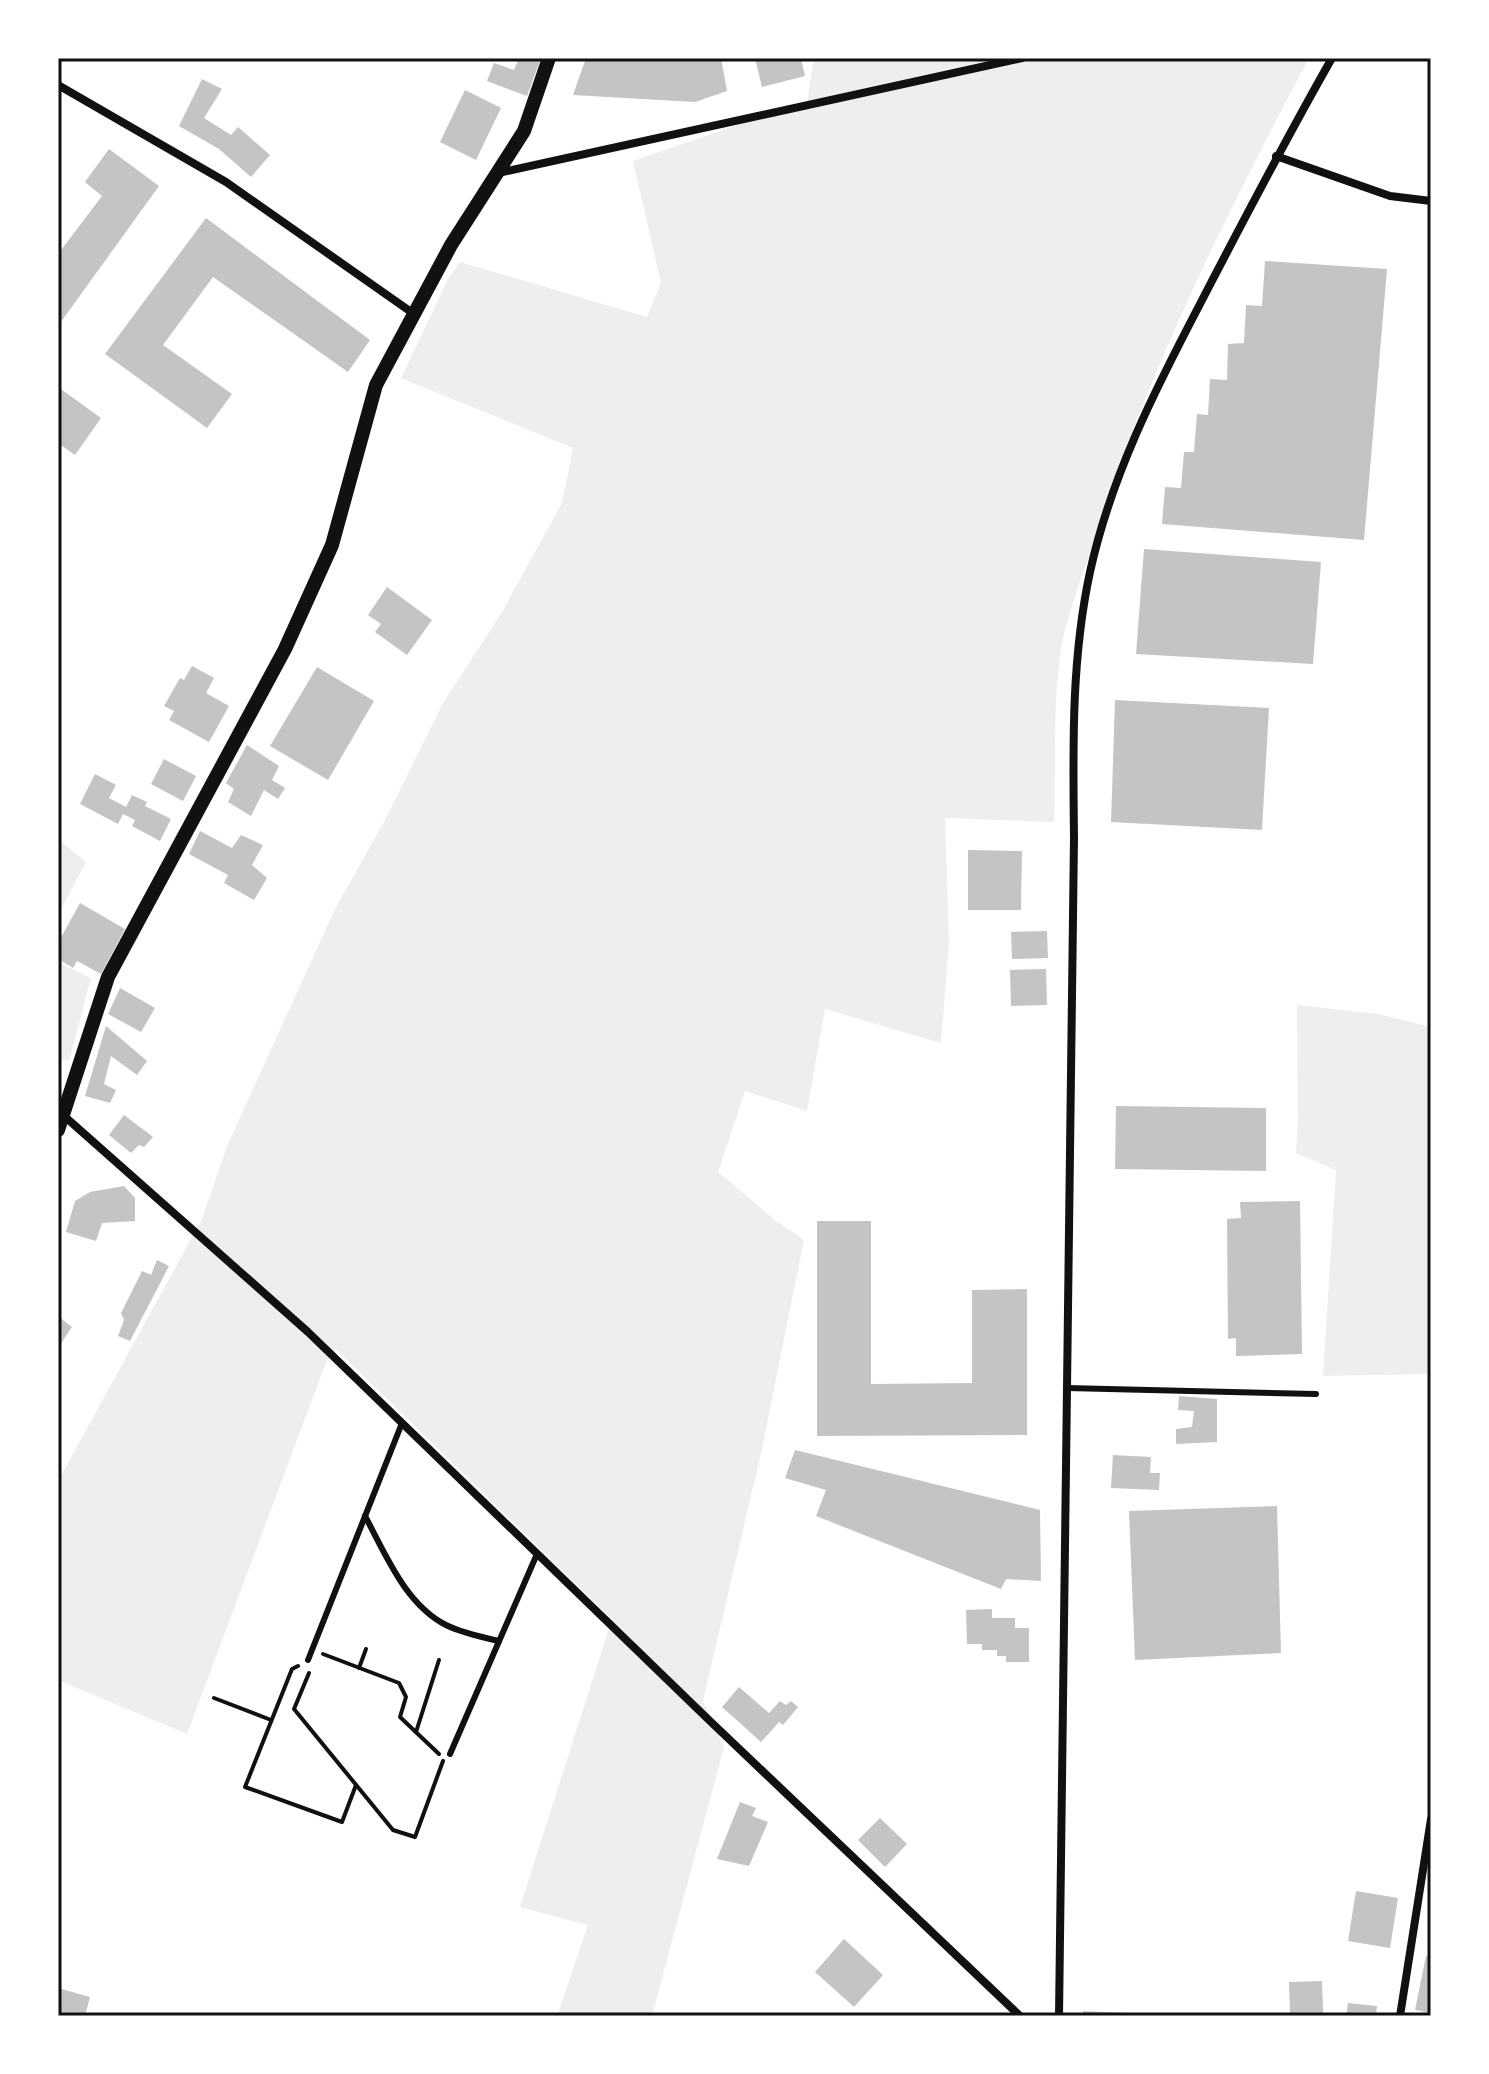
<svg xmlns="http://www.w3.org/2000/svg" width="1489" height="2074" font-family="Arial,sans-serif">
<rect width="100%" height="100%" fill="#fff"/>
<g fill="#eee">
<path d="M814 58H1309C1227 212 1148 371 1095 537 1082 579 1063 622 1059 665 1053 717 1056 771 1054 822L945 818 949 942 941 1043 825 1009 807 1111 745 1091 718 1172 776 1221 804 1240 762 1449 703 1701 724 1747 652 2016H557L588 1925 520 1907 612 1619 336 1349 327 1360 187 1734 58 1680V1481L202 1219 227 1146 336 907 385 820 443 703 502 612 562 503 573 448 401 378 448 279 460 262 647 317 661 283 633 161 764 116 806 108Z"/>
<path d="M58 839 86 862 58 915Z"/>
<path d="M58 962 91 978 69 1061 58 1059Z"/>
<path d="M1297 1005 1378 1014 1431 1027V1374L1323 1376 1336 1170 1296 1153 1298 1122Z"/>
</g>
<g fill="#c4c4c4">
<path d="M519 58H541L527 96 487 81 494 63 514 70Z"/>
<path d="M586 58H721L727 91 695 102 573 95Z"/>
<path d="M755 58H801L805 76 762 87Z"/>
<path d="M202 79 222 89 204 118 231 135 238 127 270 155 251 177 219 149 179 126Z"/>
<path d="M465 90 501 108 476 160 440 142Z"/>
<path d="M109 149 159 186 58 326V254L102 196 85 182Z"/>
<path d="M206 218 370 340 348 372 213 277 163 345 232 394 207 428 105 354Z"/>
<path d="M1265 261 1387 269 1364 540 1162 524 1165 487 1181 488 1184 452H1194L1197 414 1208 415 1210 379 1227 380 1228 344 1244 343 1246 305 1262 306Z"/>
<path d="M58 387 101 418 75 455 58 443Z"/>
<path d="M1144 549 1321 562 1313 664 1136 654Z"/>
<path d="M387 587 432 620 407 655 375 632 381 624 368 615Z"/>
<path d="M192 666 214 678 206 693 229 706 209 742 169 720 174 711 164 706 180 678 184 680Z"/>
<path d="M317 667 374 701 328 780 270 746Z"/>
<path d="M1115 700 1269 708 1262 830 1111 822Z"/>
<path d="M247 745 279 766 272 780 285 788 278 799 264 790 251 816 228 802 234 789 226 783Z"/>
<path d="M164 759 196 776 183 801 151 784Z"/>
<path d="M95 774 116 785 109 798 126 807 132 795 147 802 145 806 171 819 160 841 132 826 135 820 123 814 118 824 80 804Z"/>
<path d="M200 831 232 848 241 835 263 845 252 865 267 878 254 900 224 883 228 875 189 854Z"/>
<path d="M968 850 1022 851 1021 910H968Z"/>
<path d="M80 903 125 929 101 974 77 961 73 968 58 959V943Z"/>
<path d="M1047 931 1048 958 1012 959 1011 932Z"/>
<path d="M1046 969 1047 1005 1011 1006 1010 970Z"/>
<path d="M120 988 155 1008 141 1032 108 1014Z"/>
<path d="M106 1026 147 1061 137 1075 111 1056 104 1084 116 1090 110 1103 85 1096Z"/>
<path d="M1116 1106 1266 1108V1171L1115 1169Z"/>
<path d="M124 1115 153 1137 144 1147 139 1145 131 1153 109 1135Z"/>
<path d="M124 1186 135 1198V1221L102 1223 96 1241 66 1232 75 1201 90 1192Z"/>
<path d="M1300 1201 1302 1354 1236 1356V1338L1228 1339 1227 1219 1241 1218 1240 1202Z"/>
<path d="M817 1221H871V1384L972 1383V1290L1027 1289V1435L817 1436Z"/>
<path d="M157 1260 169 1266 130 1341 118 1336 124 1320 121 1313 142 1271 151 1275Z"/>
<path d="M58 1316 72 1327 60 1345 58 1344Z"/>
<path d="M1179 1396 1217 1399V1442L1176 1444V1429L1192 1427 1194 1411 1178 1410Z"/>
<path d="M795 1450 1040 1510 1041 1581 1006 1579 1001 1589 816 1516 826 1490 785 1478Z"/>
<path d="M1113 1455 1151 1457 1150 1473H1160L1159 1490 1111 1488Z"/>
<path d="M1277 1506 1281 1653 1135 1660 1129 1511Z"/>
<path d="M992 1609V1618H1015V1628H1029V1662H1006V1656H997V1650H982V1644H967L966 1610Z"/>
<path d="M739 1687 769 1713 780 1701 786 1705 791 1701 798 1707 783 1725 779 1722 761 1742 722 1707Z"/>
<path d="M740 1802 756 1808 752 1816 768 1822 749 1866 717 1859Z"/>
<path d="M880 1818 907 1844 885 1867 858 1840Z"/>
<path d="M1356 1891 1398 1898 1390 1948 1348 1941Z"/>
<path d="M844 1939 883 1975 854 2007 815 1972Z"/>
<path d="M1426 1956 1431 1957V2013L1415 2010Z"/>
<path d="M1322 1981 1323 2013 1290 2014 1289 1982Z"/>
<path d="M58 1988 90 1997 85 2016H58Z"/>
<path d="M1348 2003 1377 2006 1376 2016H1346Z"/>
<path d="M1083 2011 1128 2013V2016H1083Z"/>
</g>
<g fill="none" stroke-linecap="round" stroke-linejoin="round">
<g stroke="#111" stroke-width="4">
<path d="M323 1654 399 1683 406 1697 400 1717 439 1754"/>
<path d="M298 1666 292 1669 245 1787 342 1822 356 1785"/>
<path d="M359 1668 366 1649"/>
<path d="M309 1673 294 1709 393 1830 415 1837 443 1761"/>
<path d="M214 1698 271 1720"/>
<path d="M416 1732 439 1660"/>
</g>
<g stroke="#111" stroke-width="6">
<path d="M1067 1388 1316 1394"/>
<path d="M365 1516C385 1553 405 1604 446 1625 462 1633 481 1637 499 1641"/>
<path d="M308 1660 402 1423"/>
<path d="M450 1754 537 1554"/>
</g>
<g stroke="#111" stroke-width="8">
<path d="M58 85 226 182 414 314"/>
<path d="M1276 156 1390 196 1431 201"/>
<path d="M498 173 1022 58"/>
<path d="M63 1115 308 1332 711 1722 1020 2016"/>
<path d="M1059 2016 1074 838C1073 749 1071 660 1090 572 1111 476 1155 390 1200 304 1243 221 1286 139 1332 58"/>
<path d="M1400 2016 1431 1819"/>
</g>
<path stroke="#111" stroke-width="14" d="M58 1130 108 977 285 649 332 545 376 385 451 245 524 131 549 58"/>
</g>
<rect width="1489" height="2074" fill="none" stroke="#ffffff" stroke-width="120"/>
<rect x="60" y="60" width="1369" height="1954" fill="none" stroke="#111" stroke-width="3"/>
</svg>
